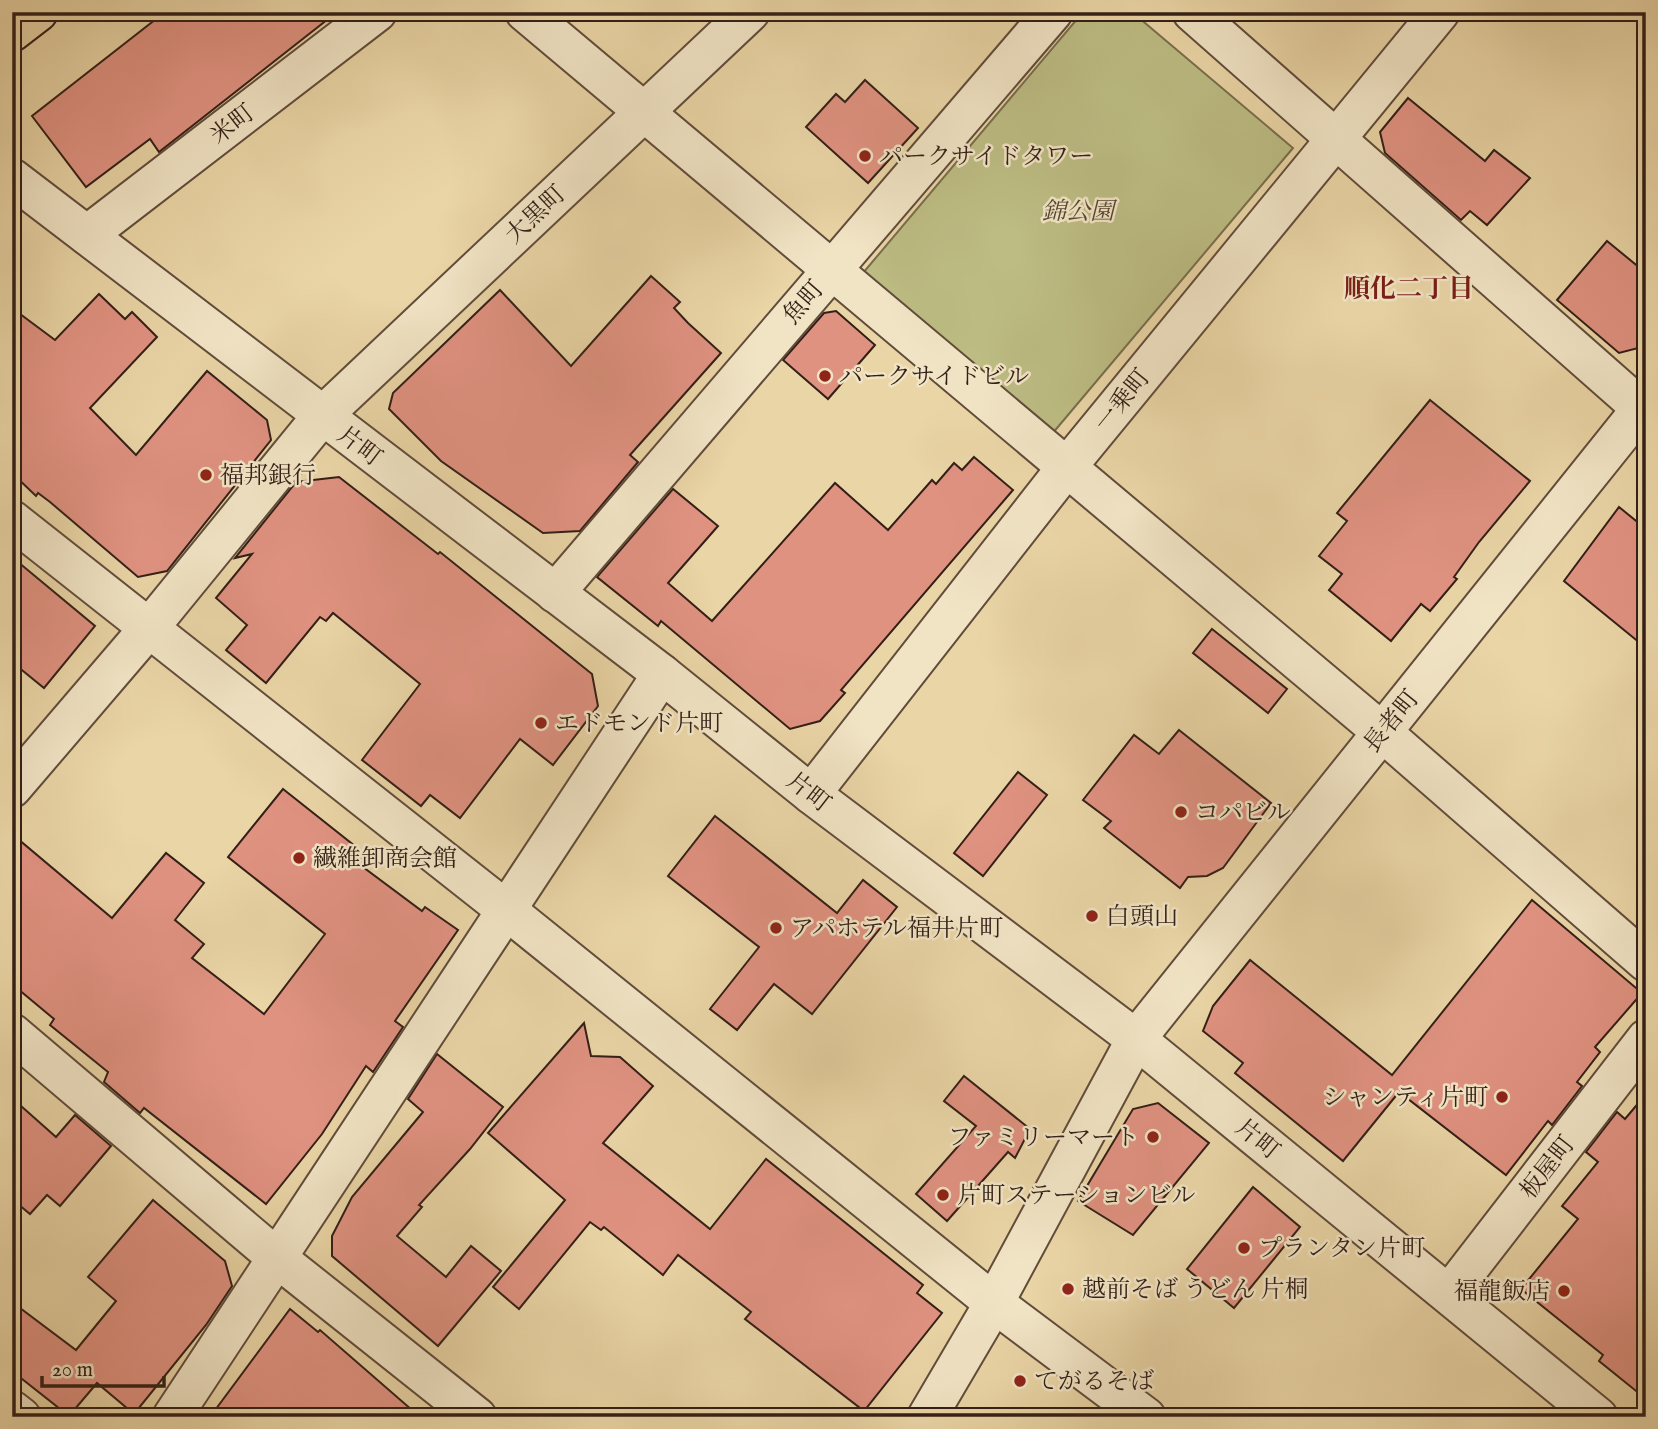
<svg xmlns="http://www.w3.org/2000/svg" width="1658" height="1429" font-family="'IM FELL English','Noto Serif JP',serif">
<rect width="100%" height="100%" fill="#ead5a6"/>
<filter id="stains"><feTurbulence type="fractalNoise" baseFrequency=".00286" numOctaves="4"/><feColorMatrix values="0 0 0 0 .2 0 0 0 0 .09 0 0 0 0 .02 0 0 0 .5 -.17"/></filter>
<radialGradient id="worn" r=".72"><stop offset=".6" stop-color="#630" stop-opacity="0"/><stop offset="1" stop-color="#630" stop-opacity=".3"/></radialGradient>
<path fill="#bcbc83" stroke="#786e4d" stroke-width="2" d="M1083 12H1132L1293 148 1052 434 863 273Z"/>
<g fill="#e09281" stroke="#331f17" stroke-width="2">
<path d="M165 12H337L159 152 150 139 86 187 32 116Z"/>
<path d="M865 80 918 128 868 183 806 127 836 94 845 102Z"/>
<path d="M1408 98 1485 161 1494 150 1530 178 1487 225 1470 211 1461 220 1385 153 1380 132Z"/>
<path d="M1607 241 1646 273V346L1619 353 1557 300Z"/>
<path d="M651 276 680 302 674 308 688 323 721 353 630 455 638 462 580 531 543 533 441 461 389 409 393 393 500 290 571 366Z"/>
<path d="M99 294 125 319 132 312 157 337 90 408 136 455 207 371 267 420 271 440 167 571 138 577 50 502 38 493 36 496 12 473V308L55 340Z"/>
<path d="M836 311 875 345 828 399 783 360 824 313Z"/>
<path d="M1430 400 1530 481 1479 542 1454 577 1457 579 1430 611 1421 604 1391 641 1329 590 1342 574 1319 556 1347 521 1337 513Z"/>
<path d="M974 457 1013 490 841 690 845 693 820 721 790 729 661 621 658 626 597 577 673 489 718 526 668 583 712 621 835 483 888 530 932 480 936 484 954 463 962 470Z"/>
<path d="M339 477 438 554 440 552 592 674 598 706 553 765 520 739 460 818 430 795 421 806 362 760 420 684 333 613 326 621 320 617 266 683 226 650 247 625 216 598 252 554 235 558 296 482Z"/>
<path d="M1619 507 1646 529V648L1564 581Z"/>
<path d="M12 557 95 626 44 688 12 662Z"/>
<path d="M1212 629 1287 689 1268 713 1193 653Z"/>
<path d="M1179 730 1271 803 1223 868 1207 876 1188 877 1180 888 1104 828 1111 821 1083 800 1134 735 1159 754Z"/>
<path d="M1018 772 1047 795 983 876 954 853Z"/>
<path d="M283 789 370 858 363 867 422 911 425 907 458 930 395 1021 403 1027 373 1072 366 1066 322 1134 266 1204 144 1108 140 1113 104 1082 108 1072 50 1025 54 1019 12 984V834L112 918 166 853 204 883 175 920 204 944 192 958 264 1014 325 934 228 857Z"/>
<path d="M715 816 837 913 863 880 897 907 812 1014 774 984 737 1030 710 1009 759 947 668 876Z"/>
<path d="M1532 900 1642 993 1595 1047 1600 1052 1577 1082 1582 1086 1552 1125 1548 1121 1506 1175 1399 1092 1343 1161 1235 1073 1243 1063 1203 1031 1213 1006 1250 960 1392 1075Z"/>
<path d="M584 1023 591 1056 620 1057 653 1086 603 1143 710 1229 766 1159 923 1285 917 1293 942 1313 864 1411 745 1319 751 1312 678 1255 663 1275 604 1227 601 1230 590 1222 519 1309 493 1287 565 1200 488 1133Z"/>
<path d="M437 1054 503 1107 470 1149 419 1205 422 1207 397 1236 446 1277 471 1246 501 1271 438 1346 332 1256V1236L352 1197 423 1112 408 1099Z"/>
<path d="M964 1076 1030 1129 1015 1158 1008 1152 947 1221 916 1194 976 1126 944 1101Z"/>
<path d="M1646 1094V1399L1599 1361 1603 1355 1521 1289 1578 1219 1562 1206 1598 1162 1586 1152 1617 1112 1625 1119Z"/>
<path d="M12 1098 56 1137 75 1115 111 1146 60 1206 47 1195 30 1214 12 1199Z"/>
<path d="M1158 1103 1209 1143 1133 1235 1078 1201 1133 1109Z"/>
<path d="M1253 1187 1300 1227 1234 1308 1187 1269Z"/>
<path d="M153 1200 225 1261 232 1286 206 1325 134 1414 97 1383 69 1416 12 1371V1302L76 1350 116 1301 88 1277Z"/>
<path d="M290 1309 318 1332 320 1330 420 1417H210Z"/>
</g>
<g fill="none" stroke-linecap="round" stroke-linejoin="round">
<g stroke="#614c3b" stroke-width="42">
<g id="minor">
<path d="M525 12 1382 732 1646 962"/>
<path d="M1192 12 1641 408"/>
<path d="M12 178 662 674 811 794 1136 1039 1598 1417"/>
<path d="M87 235 377 12"/>
<path d="M12 520 505 909 994 1303 1146 1417"/>
<path d="M555 593 1053 12"/>
<path d="M12 788 149 628 322 416 750 12"/>
<path d="M811 794 1066 468 1440 12"/>
<path d="M12 1033 277 1258 477 1417"/>
<path d="M1449 1294 1646 1039"/>
<path d="M12 1410 21 1417"/>
<path d="M172 1417 662 674"/>
<path d="M927 1417 994 1303 1136 1039 1646 403"/>
</g>
</g>
<g stroke="#331f17" stroke-width="42">
<path id="major" d="M12 32 38 12"/>
</g>
<use href="#minor" stroke="#f1e4c5" stroke-width="38"/>
<use href="#major" stroke="#ead5a6" stroke-width="38"/>
</g>
<g fill="#8f2418" stroke="#f1e4c5" stroke-width="2.5">
<circle cx="865" cy="156" r="7"/>
<circle cx="825" cy="376" r="7"/>
<circle cx="206" cy="475" r="7"/>
<circle cx="541" cy="723" r="7"/>
<circle cx="1181" cy="812" r="7"/>
<circle cx="299" cy="858" r="7"/>
<circle cx="1092" cy="916" r="7"/>
<circle cx="776" cy="928" r="7"/>
<circle cx="1502" cy="1097" r="7"/>
<circle cx="1153" cy="1137" r="7"/>
<circle cx="943" cy="1195" r="7"/>
<circle cx="1244" cy="1248" r="7"/>
<circle cx="1068" cy="1289" r="7"/>
<circle cx="1564" cy="1291" r="7"/>
<circle cx="1020" cy="1381" r="7"/>
</g>
<g text-anchor="middle" stroke-width="5" stroke-linejoin="round" paint-order="stroke">
<g font-size="24" fill="#331f17" stroke="#f1e4c5">
<text transform="translate(232 124) rotate(-38)" y="8">米町</text>
<text transform="translate(535 214) rotate(-43)" y="8">大黒町</text>
<text transform="translate(803 302) rotate(-49)" y="8">魚町</text>
<text transform="translate(1122 400) rotate(-51)" y="8">一乗町</text>
<text transform="translate(360 446) rotate(37)" y="8">片町</text>
<text transform="translate(1391 721) rotate(-51)" y="8">長者町</text>
<text transform="translate(809 792) rotate(38)" y="8">片町</text>
<text transform="translate(1258 1139) rotate(39)" y="8">片町</text>
<text transform="translate(1547 1167) rotate(-52)" y="8">板屋町</text>
</g>
<g font-size="24" fill="#331f17" stroke="#f1e4c5" text-anchor="start">
<text x="879" y="164">パークサイドタワー</text>
<text x="839" y="384">パークサイドビル</text>
<text x="220" y="483">福邦銀行</text>
<text x="555" y="731">エドモンド片町</text>
<text x="1195" y="820">コパビル</text>
<text x="313" y="866">繊維卸商会館</text>
<text x="1106" y="924">白頭山</text>
<text x="790" y="936">アパホテル福井片町</text>
<text x="1488" y="1105" text-anchor="end">シャンティ片町</text>
<text x="1139" y="1145" text-anchor="end">ファミリーマート</text>
<text x="957" y="1203">片町ステーションビル</text>
<text x="1258" y="1256">プランタン片町</text>
<text x="1082" y="1297">越前そば うどん 片桐</text>
<text x="1550" y="1299" text-anchor="end">福龍飯店</text>
<text x="1034" y="1389">てがるそば</text>
</g>
<g font-size="24" font-style="italic" fill="#554632" stroke="#f1e4c5">
<text x="1078" y="219">錦公園</text>
</g>
<g font-size="26" font-weight="bold" fill="#7a1f14" stroke="#f1e4c5">
<text x="1409" y="297">順化二丁目</text>
</g>
</g>
<rect width="1658" height="1429" fill="none" stroke="#ead5a6" stroke-width="42"/>
<rect x="14" y="14" width="1630" height="1401" fill="none" stroke="#331f17" stroke-width="3.5"/>
<rect x="21" y="21" width="1616" height="1387" fill="none" stroke="#331f17" stroke-width="2"/>
<path d="M42 1376v10h122v-10" fill="none" stroke="#331f17" stroke-width="3.5"/>
<text x="52" y="1376" font-size="21" fill="#331f17" stroke="#f1e4c5" stroke-width="5" paint-order="stroke">20 m</text>
<rect width="100%" height="100%" filter="url(#stains)"/>
<rect width="100%" height="100%" fill="url(#worn)"/>
</svg>
